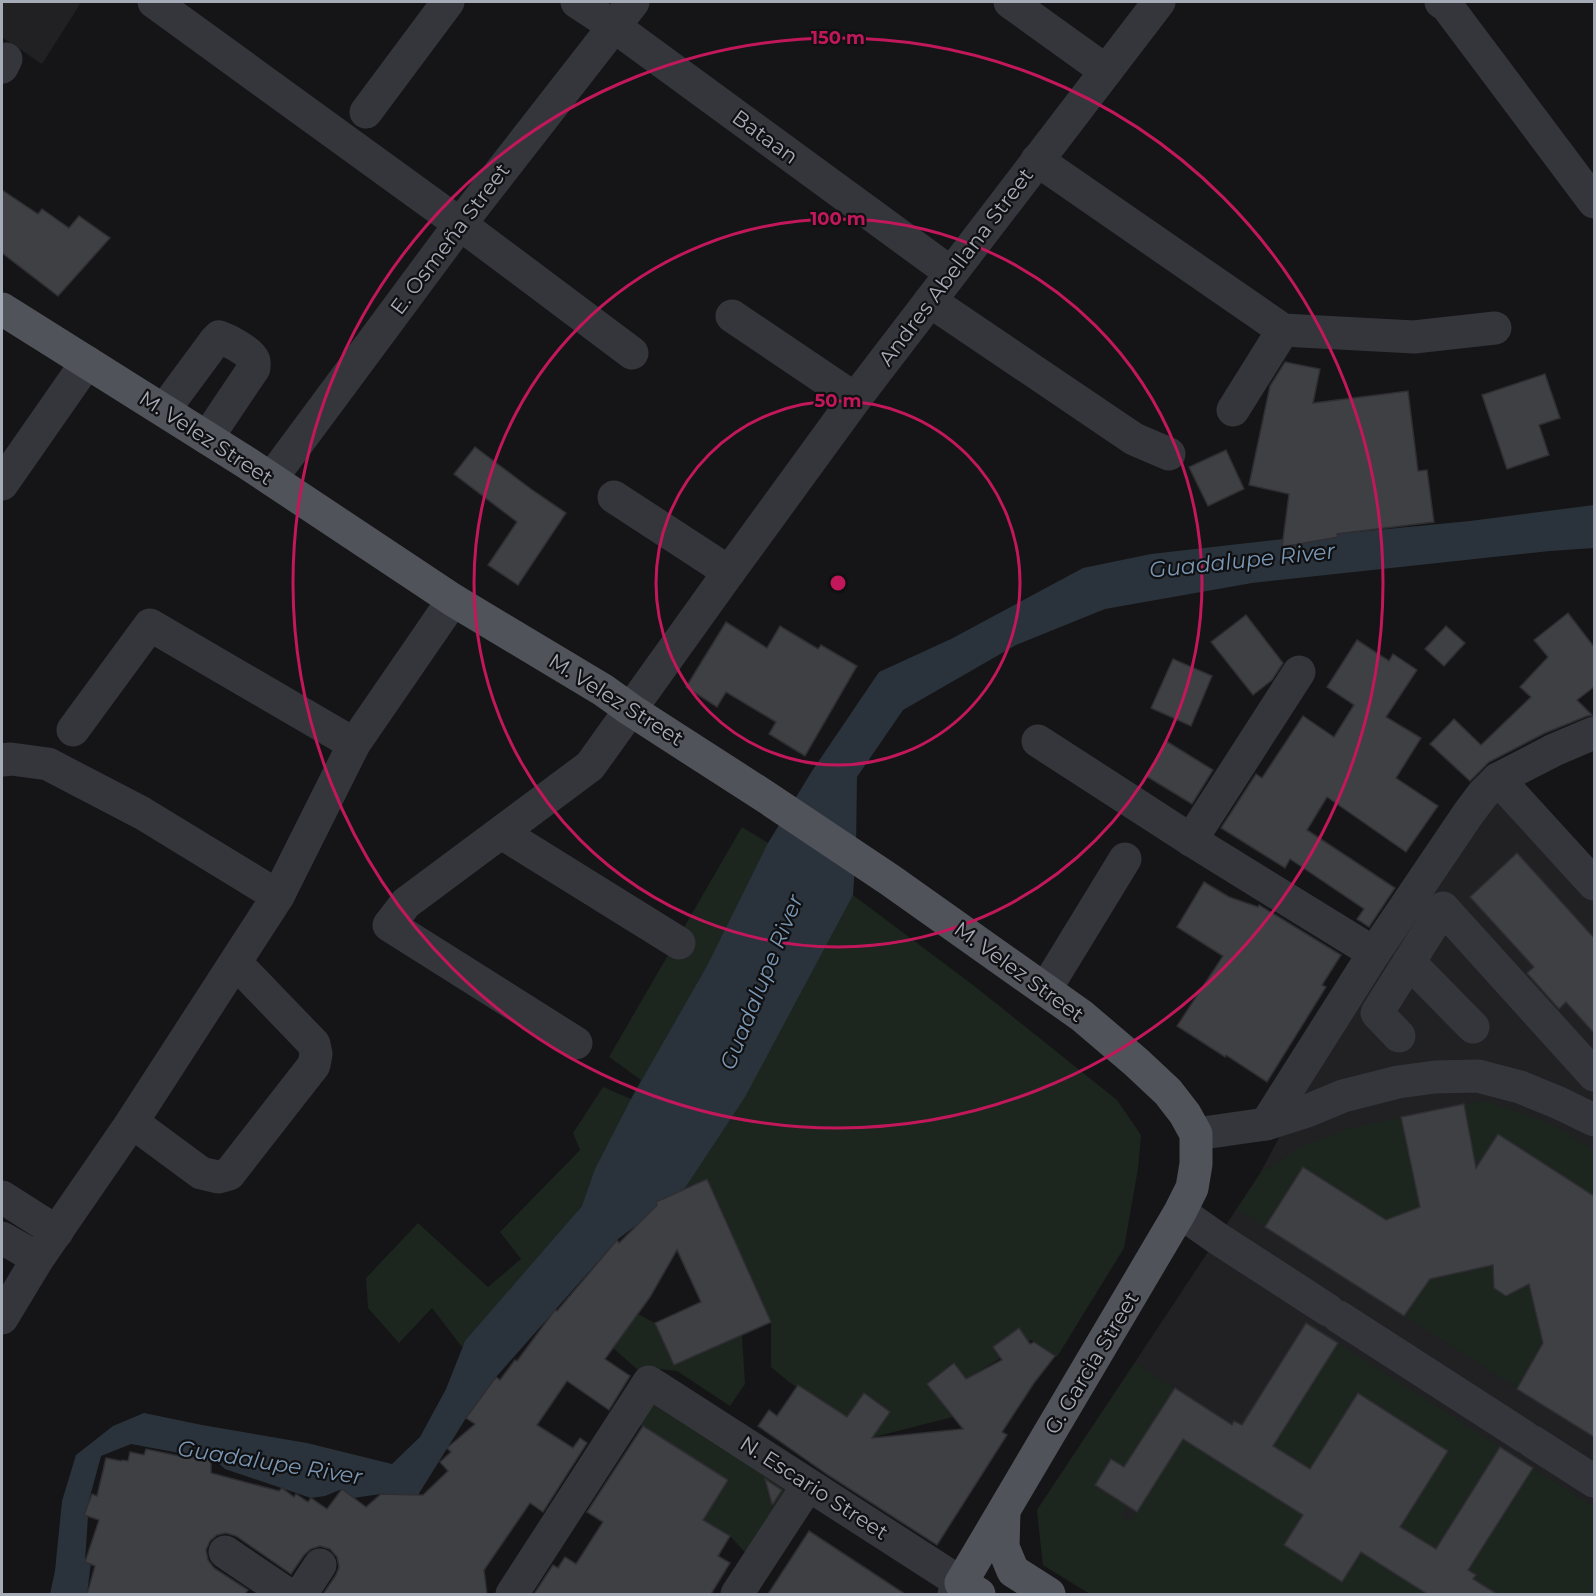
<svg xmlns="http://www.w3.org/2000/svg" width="1596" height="1596" font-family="Montserrat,sans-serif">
<rect width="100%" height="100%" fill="#151517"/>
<g fill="#212124">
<path d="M2 2H76L80 4 42 64 2 37Z"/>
<path d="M1498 785 1594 891V1594H1090L1043 1565 1037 1510 1259 1175 1314 1073Z"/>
</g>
<g fill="#1c251e">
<path d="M742 827 853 895 973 985 1117 1100 1141 1135 1138 1169 1124 1248 1057 1357 1031 1340 966 1379 953 1363 927 1384 953 1417 870 1438 869 1432 789 1382 771 1367V1322L707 1179 685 1188 582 1206 462 1347 432 1308 399 1343 368 1308 366 1278 418 1223 488 1287 521 1259 500 1232 580 1150 573 1133 603 1087 631 1099 641 1080 609 1057Z"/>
<path d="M1486 1101 1550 1123 1594 1150V1437L1237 1209 1259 1175 1298 1148 1347 1129 1464 1104Z"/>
<path d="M638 1314 655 1323 675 1365 742 1335 745 1384 730 1406 677 1371 644 1367 638 1370 613 1348Z"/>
<path d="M1338 1343 1500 1447 1436 1549 1383 1516 1417 1499 1448 1451 1359 1393 1327 1442 1326 1479 1273 1446Z"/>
<path d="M1135 1363 1175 1388 1124 1467 1111 1459 1095 1484 1127 1506 1121 1516 1130 1522 1185 1435 1212 1457 1303 1515 1284 1545 1361 1552 1427 1594H1090L1043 1565 1037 1510Z"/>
<path d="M660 1392 795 1488 751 1559 730 1536 703 1520 728 1480 638 1424Z"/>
<path d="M1533 1468 1594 1507V1584L1588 1594H1497L1473 1579 1475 1575 1468 1570Z"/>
</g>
<path fill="#2a333b" d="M1594 505V548L1550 551 1252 583 1105 609 1016 645 903 710 857 777 856 850 853 895 745 1097 685 1188 617 1240 496 1377 466 1418 418 1495 381 1494 353 1498 342 1489 325 1496 311 1498 225 1469 210 1456 190 1455 131 1444 101 1456 85 1515 88 1516 85 1561 91 1563 87 1594H50L55 1571 62 1501 76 1455 113 1426 144 1413 202 1425 307 1443 392 1464 420 1437 446 1389 465 1341 582 1206 595 1169 631 1099 707 966 768 843 812 771 879 672 951 639 1083 568 1151 554 1284 539 1470 521Z"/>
<g fill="#3f4044" stroke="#2f2e33" stroke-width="1.5">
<path d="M2 190 38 214 42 209 69 228 79 216 110 238 58 296 2 253Z"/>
<path d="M1285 362 1320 369 1313 403 1408 391 1418 471 1427 470 1434 522 1337 534 1338 537 1282 547 1289 494 1249 485 1270 386Z"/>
<path d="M1545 374 1560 418 1539 425 1549 455 1507 469 1482 395Z"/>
<path d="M475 447 531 489 566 513 518 585 488 565 517 522 454 474Z"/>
<path d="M1226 450 1244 489 1208 506 1189 467Z"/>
<path d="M1568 613 1594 647V687L1577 700 1592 715 1587 716 1545 733 1489 762 1470 781 1430 744 1454 719 1481 745 1531 697 1520 687 1548 657 1534 640Z"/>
<path d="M1246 615 1283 663 1272 680 1253 695 1211 642Z"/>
<path d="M726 622 767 648 780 626 818 649 821 645 857 666 805 756 769 734 776 722 726 692 717 707 686 687Z"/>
<path d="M1446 626 1465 643 1444 666 1425 649Z"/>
<path d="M1357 640 1389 661 1393 654 1417 670 1386 717 1421 738 1396 778 1438 806 1406 852 1327 797 1307 830 1395 888 1369 927 1357 919 1364 909 1290 859 1285 868 1221 828 1256 774 1262 778 1303 716 1334 737 1354 705 1327 687Z"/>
<path d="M1173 659 1212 676 1191 726 1151 708Z"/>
<path d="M1166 741 1213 770 1192 804 1146 776Z"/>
<path d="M1517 853 1594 938V1033L1566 1002 1559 1009 1527 973 1534 967 1470 897Z"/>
<path d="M1204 882 1229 897 1258 907 1259 905 1341 955 1322 985 1326 987 1267 1082 1226 1055 1225 1057 1177 1026 1223 956 1177 927Z"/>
<path d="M1464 1104 1476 1168 1498 1134 1594 1196V1437L1517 1389 1543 1343 1529 1284 1506 1296 1494 1288 1493 1265 1430 1279 1404 1316 1265 1227 1303 1167 1386 1220 1420 1207 1401 1117Z"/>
<path d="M707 1179 771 1322 674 1365 655 1323 701 1302 677 1250 650 1297 605 1359 630 1376 609 1410 567 1381 537 1425 573 1448 580 1438 587 1443 543 1512 530 1503 484 1570 487 1594H323L336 1575 339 1567 337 1557 330 1549 320 1546 311 1549 304 1555 291 1574 236 1536 226 1533 217 1535 210 1541 206 1550 208 1560 214 1568 248 1590 245 1594H87L95 1566 85 1562 99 1520 84 1515 92 1494 97 1496 106 1458 121 1461 122 1460 128 1461 130 1452 144 1455 146 1449 184 1457 211 1456V1473L279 1491 282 1488 294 1497 296 1494 308 1502 311 1498 327 1509 342 1489 366 1507 381 1494 423 1495 448 1471 440 1462 451 1452 447 1448 475 1424 466 1418 496 1377 500 1380 515 1360 517 1361 555 1310 557 1311 617 1240 619 1243 657 1205 656 1202Z"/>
<path d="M1306 1323 1338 1343 1273 1446 1310 1469 1358 1393 1448 1451 1400 1527 1436 1549 1500 1447 1533 1468 1468 1570 1476 1575 1473 1579 1497 1594H1427L1361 1552 1342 1582 1284 1545 1303 1515 1183 1439 1137 1512 1095 1485 1111 1459 1124 1467 1175 1388 1232 1425 1234 1421 1242 1425Z"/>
<path d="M1019 1328 1030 1344 1034 1342 1055 1356 1034 1383 1002 1432 1007 1435 937 1545 828 1475 758 1426 769 1410 777 1416 798 1385 847 1417 864 1393 890 1412 872 1438 963 1429 927 1384 954 1363 966 1379 1002 1360 993 1347Z"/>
<path d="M643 1426 728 1480 703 1520 730 1536 718 1556 730 1563 711 1594H534L553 1565 558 1568 565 1557 576 1564 603 1522 587 1512Z"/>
<path d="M765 1479 782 1490 773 1504H772Z"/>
<path d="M809 1531 905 1594H768Z"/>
</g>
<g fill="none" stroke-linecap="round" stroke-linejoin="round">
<g stroke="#35363c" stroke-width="33">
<path d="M154 2 460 224 632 353"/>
<path d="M577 2 615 27 951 273"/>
<path d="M1010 2 1106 71"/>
<path d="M1441 2 1447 6 1594 202"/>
<path d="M2 67 6 59"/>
<path d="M366 112 448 2"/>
<path d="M1037 160 1283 330 1414 337 1495 328"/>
<path d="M930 301 1134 439 1169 454"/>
<path d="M732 316 855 399"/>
<path d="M164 410 215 341 219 337C228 340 249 351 253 359 255 362 254 365 254 368L207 438"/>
<path d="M1233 410 1283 330"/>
<path d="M271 479 460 224 633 2"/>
<path d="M2 484 87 362"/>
<path d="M614 497 729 572"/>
<path d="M73 730 150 625 354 744"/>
<path d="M1038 741 1191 840 1374 953"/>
<path d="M2 760 11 759 48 764 142 813 278 896"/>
<path d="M1498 779 1594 884"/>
<path d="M502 833 679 943"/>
<path d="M1191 840 1299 672"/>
<path d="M1409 962 1473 1027"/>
<path d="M1045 990 1125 859"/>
<path d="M1399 1036 1377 1013 1443 908 1594 1075"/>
<path d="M576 1043 389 925 406 903 590 766 729 572 855 399 1159 2"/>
<path d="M132 1122 201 1173 218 1177 229 1174 314 1065 316 1054 314 1044 236 963"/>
<path d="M1266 1124 1374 953 1468 814 1483 794 1498 779 1554 750 1594 733"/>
<path d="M1196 1134 1266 1124 1307 1111 1343 1096 1398 1082 1435 1077 1478 1076 1520 1087 1559 1103 1594 1120"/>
<path d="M2 1197 57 1232"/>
<path d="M1180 1212 1217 1238 1328 1310"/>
<path d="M2 1238 23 1250 37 1260"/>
<path d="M1339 1317 1525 1437"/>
<path d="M2 1318 37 1260 132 1122 278 896 354 744 453 600"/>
<path d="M1533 1442 1594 1481"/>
<path d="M225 1552 287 1594"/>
<path d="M301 1594 320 1565"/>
<path d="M512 1594 649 1382 961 1583 954 1594"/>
<path d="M737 1594 808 1485"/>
</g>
<g stroke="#51535b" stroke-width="33">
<path d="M2 309 247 463 453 600 603 690 631 710 769 799 890 880 1082 1016 1136 1062 1168 1092 1185 1114 1196 1134V1164L1192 1188 1180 1212 961 1583 979 1594"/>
<path d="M1004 1511 1003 1547 1013 1571 1049 1594"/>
</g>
</g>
<g fill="none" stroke="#c2185b" stroke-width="3">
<circle cx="838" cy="583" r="182"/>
<circle cx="838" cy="583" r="364"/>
<circle cx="838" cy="583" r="545"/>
</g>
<g text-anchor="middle" stroke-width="4.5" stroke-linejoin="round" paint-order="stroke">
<g font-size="21" fill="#a6abb8" stroke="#101012">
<text transform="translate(765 137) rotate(36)" y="7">Bataan</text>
<text transform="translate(450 239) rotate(-53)" y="7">E. Osmeña Street</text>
<text transform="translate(956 267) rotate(-53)" y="7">Andres Abellana Street</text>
<text transform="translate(206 438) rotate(33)" y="7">M. Velez Street</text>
<text transform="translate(616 700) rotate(32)" y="7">M. Velez Street</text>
<text transform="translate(1019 972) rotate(36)" y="7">M. Velez Street</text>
<text transform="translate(1092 1363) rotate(-59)" y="7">G. Garcia Street</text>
<text transform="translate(814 1488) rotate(33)" y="7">N. Escario Street</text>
</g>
<g font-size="22" font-style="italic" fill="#7a98b5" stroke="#101012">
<text transform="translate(1242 560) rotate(-6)" y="8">Guadalupe River</text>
<text transform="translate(761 982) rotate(-68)" y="8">Guadalupe River</text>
<text transform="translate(270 1462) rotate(9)" y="8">Guadalupe River</text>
</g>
</g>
<circle cx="838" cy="583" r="9" fill="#c2185b" stroke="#101012" stroke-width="3"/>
<g font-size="18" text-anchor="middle" font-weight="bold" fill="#c2185b" stroke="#101012" stroke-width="4.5" stroke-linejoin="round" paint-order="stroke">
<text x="838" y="44">150 m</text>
<text x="838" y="225">100 m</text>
<text x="838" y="407">50 m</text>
</g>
<rect width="1596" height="1596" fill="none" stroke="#a6abb8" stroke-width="6"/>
</svg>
